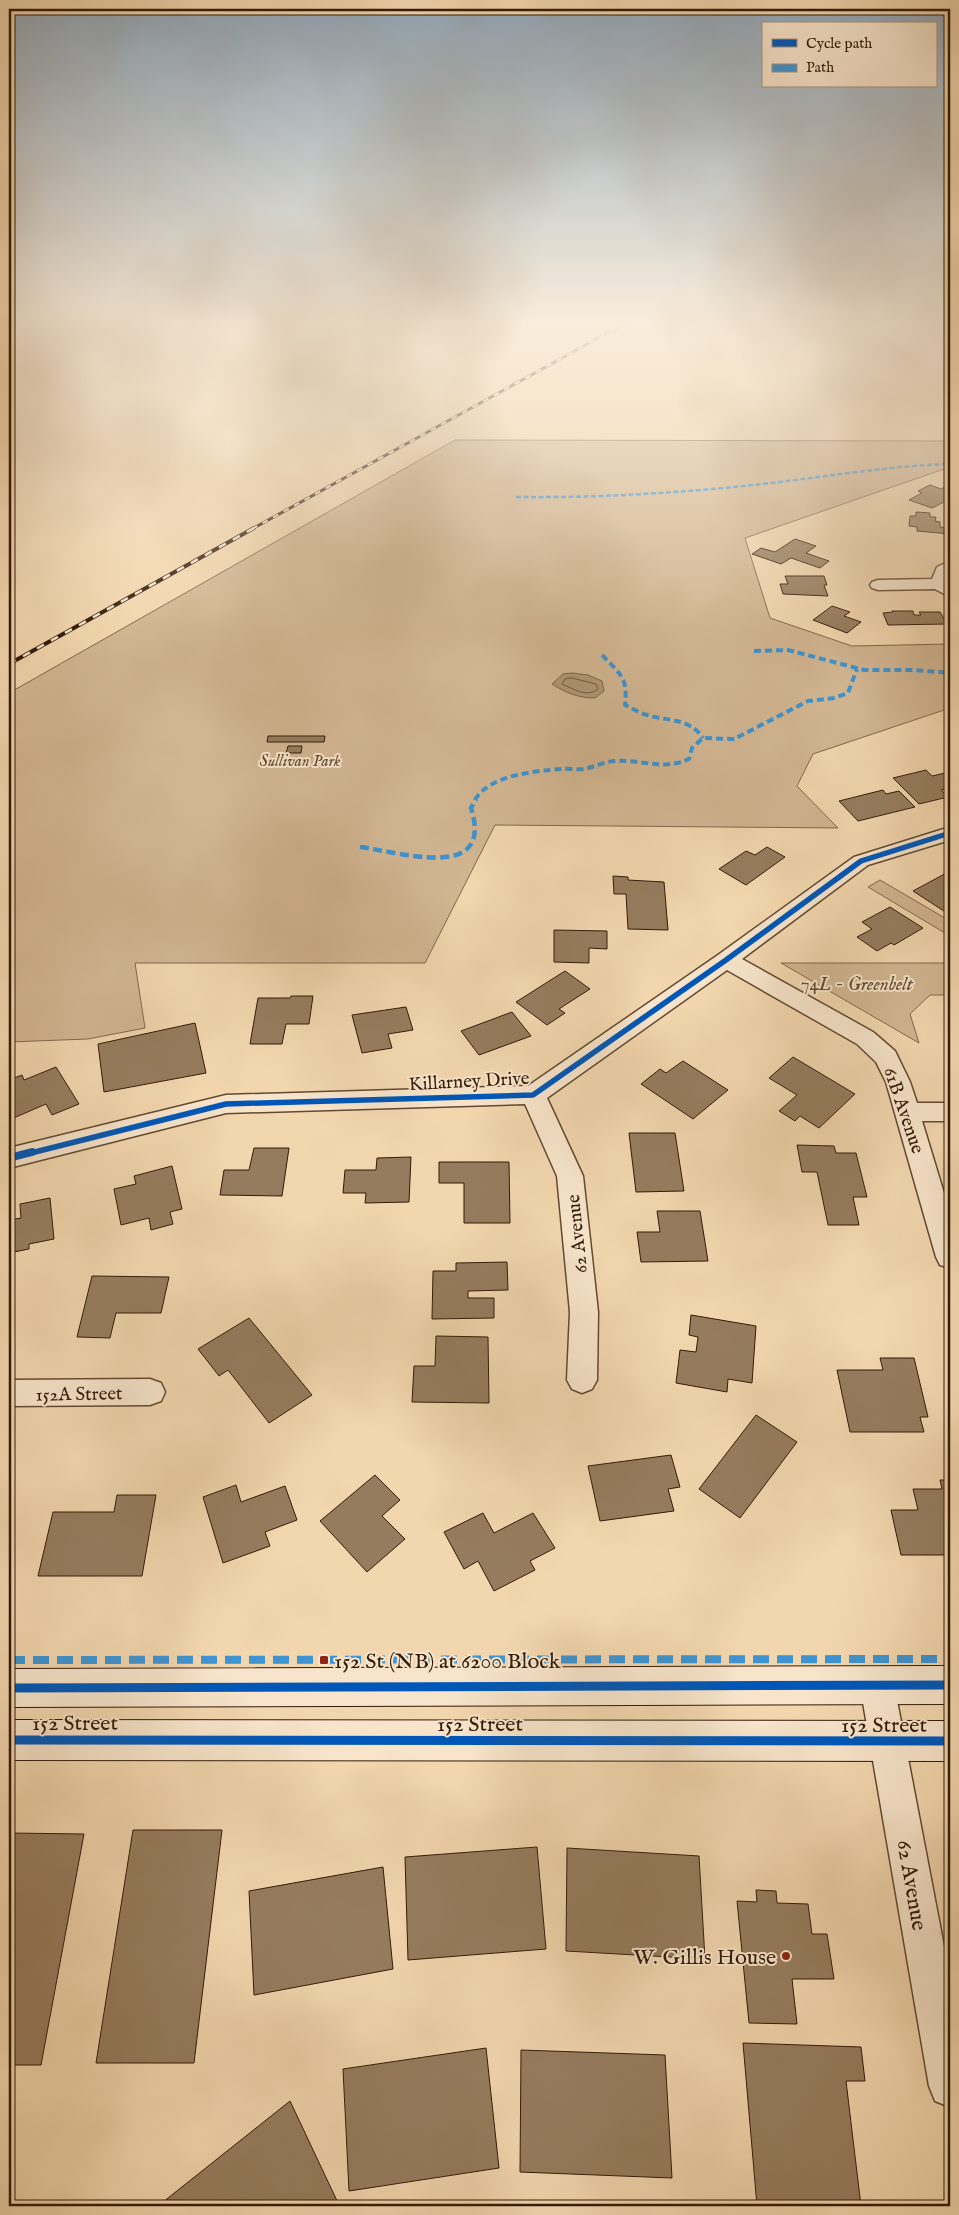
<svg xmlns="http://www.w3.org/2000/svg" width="959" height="2215" font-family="'IM FELL English',serif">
<rect width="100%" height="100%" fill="#f2d6ae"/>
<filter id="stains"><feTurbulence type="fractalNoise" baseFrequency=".004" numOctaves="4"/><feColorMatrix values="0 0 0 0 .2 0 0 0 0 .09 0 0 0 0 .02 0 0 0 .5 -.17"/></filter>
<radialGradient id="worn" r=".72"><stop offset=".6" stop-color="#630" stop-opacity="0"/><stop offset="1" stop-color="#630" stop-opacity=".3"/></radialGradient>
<g fill="#d2b692" stroke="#82684c">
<path d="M455 440 950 441V471L947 468 745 538 770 618 852 646 950 644V708L813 754 797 786 838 828 495 825 425 963H135L145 1028 88 1039 9 1042V693Z"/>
<path d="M880 880 950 921V936L868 887Z"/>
<path d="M781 963H950V995H930L910 1014 919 1043Z"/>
</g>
<path fill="#b19675" stroke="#7f6549" d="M572 673 588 675 602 681 604 691 595 698C579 698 566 693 552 684L563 674Z"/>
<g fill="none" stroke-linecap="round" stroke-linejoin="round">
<path stroke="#72583e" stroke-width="1" d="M572 678 596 684 598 689C587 698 574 689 562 684L565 679Z"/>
</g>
<g fill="#967c5e" stroke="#331b07">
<path d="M930 485 941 489 945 487 950 489V499L932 508 909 500 922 493 918 491Z"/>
<path d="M916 512 930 513V517H936L935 521 940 522V527L950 528V534L917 531V527L909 526 910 516H916Z"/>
<path d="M795 539 816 546 806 553 829 561 820 568 791 558 781 564 752 554 761 548 775 552Z"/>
<path d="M785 576H824L827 585H824L828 596 783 594 780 584H788Z"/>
<path d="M832 606 850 612 844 616 861 622 847 633 813 620Z"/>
<path d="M892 611H913L914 615H921L919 612H940L947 624 888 625 883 613 893 612Z"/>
<path d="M268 736H325L324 742H267Z"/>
<path d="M288 746H302L301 753H286Z"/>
<path d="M926 770 932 776 950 772V788L941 790 948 797 919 804 893 778Z"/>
<path d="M883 790 886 794 899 791 915 807 858 821 839 801Z"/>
<path d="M767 847 785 857 746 885 719 869 746 851 755 855Z"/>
<path d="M950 871V915L913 891Z"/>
<path d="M613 876 628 877V880L664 882 668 930 628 929 626 894H614Z"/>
<path d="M890 907 923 928 894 945 891 943 877 951 857 937 872 929 862 922Z"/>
<path d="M554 930 607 931V949L589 948V963L554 962Z"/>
<path d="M565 971 590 989 559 1009 565 1013 547 1025 516 1002Z"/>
<path d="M291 996H313L309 1024H286L282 1044H250L258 998H290Z"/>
<path d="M406 1007 413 1030 388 1034 392 1048 362 1053 352 1015Z"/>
<path d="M512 1012 531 1036 479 1055 461 1031Z"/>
<path d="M195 1023 206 1073 104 1092 98 1044Z"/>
<path d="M793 1057 855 1094 819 1128 800 1116 795 1121 779 1111 797 1095 769 1078Z"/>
<path d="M683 1061 728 1090 693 1119 641 1084 660 1069 666 1073Z"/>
<path d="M56 1067 79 1104 52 1115 46 1104 9 1120V1080L22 1075 24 1080Z"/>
<path d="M629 1133H675L684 1191 636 1192Z"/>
<path d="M797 1145 834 1146 836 1153H856L867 1197H853L859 1225H828L817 1172H802Z"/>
<path d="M254 1148H289L282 1196 220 1195 224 1170H249Z"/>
<path d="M411 1157 409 1202 365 1203 366 1193H343L345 1170H376L377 1158Z"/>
<path d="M439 1162H509L510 1223H464V1183H439Z"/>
<path d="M172 1166 182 1209 170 1212 173 1224 151 1230 149 1218 121 1225 114 1189 136 1184 134 1176Z"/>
<path d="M50 1198 54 1239 29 1244V1249L9 1253V1220L21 1218 20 1204Z"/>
<path d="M657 1211H700L708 1261 641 1262 637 1232H660Z"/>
<path d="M507 1262 508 1290 468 1291V1298H494V1318L432 1319 433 1271H456V1263Z"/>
<path d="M92 1276 169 1277 161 1313H116L110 1338 77 1337Z"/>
<path d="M691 1315 756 1326 752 1383 728 1379 727 1392 676 1383 680 1350 696 1352 698 1337 689 1335Z"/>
<path d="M249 1318 312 1395 269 1423 228 1370 219 1376 198 1349Z"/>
<path d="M436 1336 488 1337 489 1403 412 1402 414 1366H435Z"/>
<path d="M880 1358H914L928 1417H920L924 1432H850L837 1370H883Z"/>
<path d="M756 1415 797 1442 740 1518 699 1489Z"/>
<path d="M671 1455 680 1487 668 1489 674 1511 600 1521 588 1466Z"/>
<path d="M375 1475 400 1500 382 1516 405 1539 367 1572 320 1521Z"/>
<path d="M940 1480H950V1555H901L891 1510H918L913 1489H942Z"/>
<path d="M236 1485 241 1502 285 1486 297 1520 265 1532 270 1546 223 1563 203 1497Z"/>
<path d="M117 1495H156L142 1576H38L53 1512H114Z"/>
<path d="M483 1513 494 1533 533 1513 555 1548 530 1561 535 1570 494 1591 478 1561 464 1569 444 1532Z"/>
<path d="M133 1830H222L194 2063H96Z"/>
<path d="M9 1833 84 1834 41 2065H9Z"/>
<path d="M537 1847 546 1949 408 1960 405 1857Z"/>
<path d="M567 1848 699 1856 705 1959 566 1951Z"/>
<path d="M383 1867 393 1969 254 1995 249 1891Z"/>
<path d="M756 1890 776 1891 777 1903 808 1904 812 1934H827L834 1979H792L797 2024 749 2023 737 1901 757 1902Z"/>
<path d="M743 2043 861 2047 865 2081H846L861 2206H757Z"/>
<path d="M486 2048 499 2168 349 2191 343 2069Z"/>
<path d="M521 2050 665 2055 672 2178 520 2172Z"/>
<path d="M290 2101 339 2205 338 2206H158Z"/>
</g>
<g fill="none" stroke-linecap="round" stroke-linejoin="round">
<g stroke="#634a31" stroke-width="3">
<g id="street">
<path d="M950 561V572L947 582 950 585V597L935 589 878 590 872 588 870 585 872 582 878 580 932 579 937 567Z"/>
<path d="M950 827V840L868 865 742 959 873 1032 895 1051 910 1082 917 1103H950V1121H922L950 1213V1268L940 1265 936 1257 886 1082 876 1062 857 1044 727 970 547 1098 583 1176 598 1312 597 1380 592 1389 582 1393 572 1389 567 1380 570 1312 557 1176 525 1104 226 1113 9 1168V1148L226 1095 528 1086 718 955 854 857Z"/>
<path d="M150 1379 161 1383 165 1392 161 1401 150 1405 9 1406V1380Z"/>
<path d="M877 1668 889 1673 894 1685 950 1978V2107L935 2101 929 2086 860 1685 865 1673Z"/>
</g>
</g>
<g stroke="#331b07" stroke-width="2">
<g id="secondary">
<path d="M950 1666V1704L9 1707V1669Z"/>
<path d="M9 1720 950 1721V1761L9 1760Z"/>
</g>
</g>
<use href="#street" fill="#f7e4ca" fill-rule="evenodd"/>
<use href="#secondary" fill="#f7e4ca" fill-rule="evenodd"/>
<g stroke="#331b07" stroke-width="3">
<path id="rail-far1" d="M252 529 629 321"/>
</g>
<g stroke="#331b07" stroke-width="4">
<path id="rail" d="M9 664 254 528"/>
</g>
<use href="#rail-far1" stroke="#f7e4ca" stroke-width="2" stroke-dasharray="6" stroke-linecap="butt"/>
<use href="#rail" stroke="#f7e4ca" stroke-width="2.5" stroke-dasharray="8" stroke-linecap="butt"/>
<path stroke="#3d94d1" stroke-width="2.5" stroke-dasharray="5 2.5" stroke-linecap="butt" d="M516 497C598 498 680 493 762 484 825 477 887 466 950 464"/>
<g stroke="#3d94d1" stroke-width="4" stroke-dasharray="7 4" stroke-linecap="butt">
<path d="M754 651 788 650 864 670H914L950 673"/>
<path d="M602 655C620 674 628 677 625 705 632 708 639 713 647 715 667 721 690 718 703 738"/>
<path d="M475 800C489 775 535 771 562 769 569 768 577 770 584 769 594 767 604 762 614 761 640 759 664 771 689 759L692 748 703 738 734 739 808 701 834 698 848 693 857 669"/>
</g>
<path stroke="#3d94d1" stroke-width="4.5" stroke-dasharray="9 4.5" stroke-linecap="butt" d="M360 847C400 852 495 883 471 808L476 799"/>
<path stroke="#3d94d1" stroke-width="8" stroke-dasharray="16 8" stroke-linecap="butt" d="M9 1660 950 1659"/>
<g stroke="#f7e4ca" stroke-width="9">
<path id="cycleway-far2" d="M27 1154 226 1104 533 1095 726 960 861 861 950 833"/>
</g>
<g stroke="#f7e4ca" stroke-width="11">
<path id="cycleway-far1" d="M9 1158 32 1152"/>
</g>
<g stroke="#f7e4ca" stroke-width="12">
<g id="cycleway">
<path d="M9 1688 950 1685"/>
<path d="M9 1740 950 1741"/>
</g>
</g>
<use href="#cycleway-far2" stroke="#0057b8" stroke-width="5.5"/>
<use href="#cycleway-far1" stroke="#0057b8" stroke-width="8"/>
<use href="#cycleway" stroke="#0057b8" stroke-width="9"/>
</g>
<linearGradient id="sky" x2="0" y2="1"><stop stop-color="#92a8ba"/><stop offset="0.51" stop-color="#f9eddb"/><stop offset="1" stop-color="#f9eddb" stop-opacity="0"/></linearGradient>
<rect width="959" height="631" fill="url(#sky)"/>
<g fill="#8f2418" stroke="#f7e4ca" stroke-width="2">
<rect x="319" y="1655" width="10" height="10" rx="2.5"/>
<circle cx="786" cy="1956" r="5"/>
</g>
<g text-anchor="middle" stroke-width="4" stroke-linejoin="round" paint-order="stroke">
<g font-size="16" font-style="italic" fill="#634a31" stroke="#f7e4ca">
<text x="300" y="766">Sullivan Park</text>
</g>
<g font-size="19" font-style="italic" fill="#634a31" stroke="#f7e4ca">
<text x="857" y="990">74L - Greenbelt</text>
</g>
<g font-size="19" fill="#331b07" stroke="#f7e4ca">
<text transform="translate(469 1080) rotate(-3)" y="7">Killarney Drive</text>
<text transform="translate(905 1110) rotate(71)" y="7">61B Avenue</text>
<text transform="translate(576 1234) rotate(-96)" y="7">62 Avenue</text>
<text transform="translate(79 1393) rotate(-1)" y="7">152A Street</text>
</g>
<g font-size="22" fill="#331b07" stroke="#f7e4ca" text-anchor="start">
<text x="334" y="1668">152 St (NB) at 6200 Block</text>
<text x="776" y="1964" text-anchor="end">W. Gillis House</text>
</g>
<g font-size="22" fill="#331b07" stroke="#f7e4ca">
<text x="75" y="1730">152 Street</text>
<text x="480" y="1731">152 Street</text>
<text x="884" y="1732">152 Street</text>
<text transform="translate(913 1885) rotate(80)" y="8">62 Avenue</text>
</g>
</g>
<rect width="959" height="2215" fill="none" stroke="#f2d6ae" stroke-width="30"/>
<rect x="10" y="10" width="939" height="2195" fill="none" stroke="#331b07" stroke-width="2.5"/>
<rect x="15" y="15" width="929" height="2185" fill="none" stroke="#331b07"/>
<rect x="762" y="22" width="175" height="65" fill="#f7e4ca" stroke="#a9947c"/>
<rect x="772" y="39" width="25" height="8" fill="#0057b8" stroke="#a9947c"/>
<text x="806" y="48" font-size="15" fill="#331b07">Cycle path</text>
<rect x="772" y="64" width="25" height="8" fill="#3d94d1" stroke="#a9947c"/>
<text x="806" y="72" font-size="15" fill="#331b07">Path</text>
<rect width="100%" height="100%" filter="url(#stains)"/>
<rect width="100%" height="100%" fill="url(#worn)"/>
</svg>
